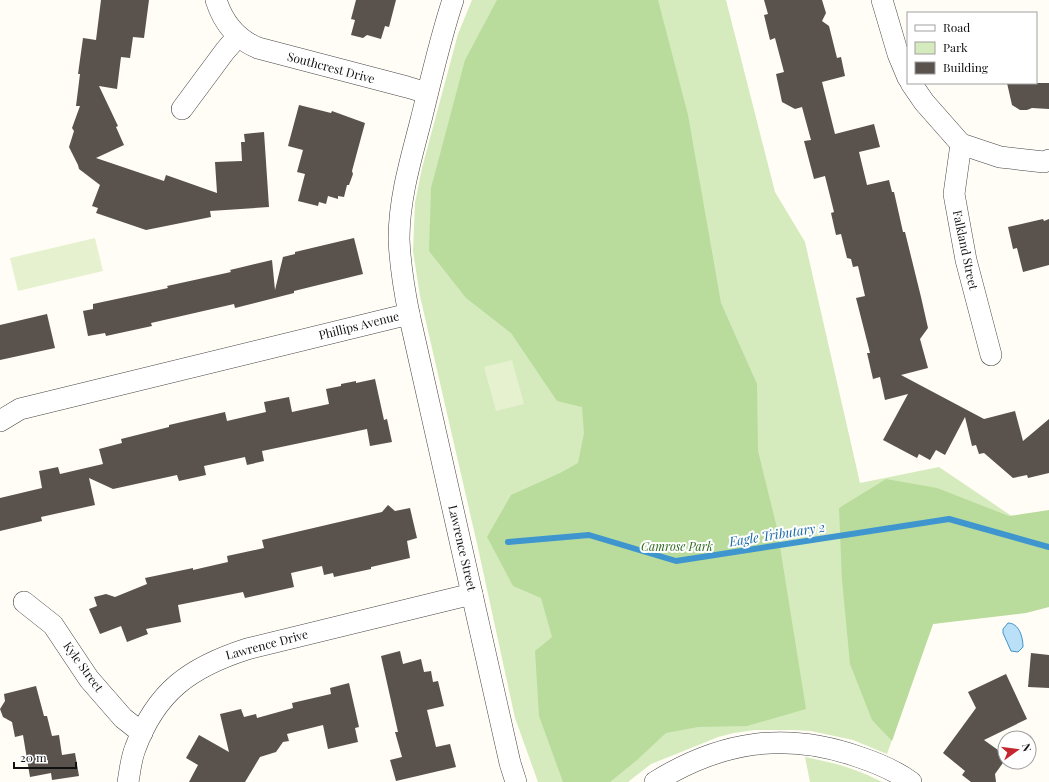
<svg xmlns="http://www.w3.org/2000/svg" width="1049" height="782" font-family="'Playfair Display',serif">
<rect width="100%" height="100%" fill="#fffdf5"/>
<g fill="#d5ebbd">
<path d="M472 0H726L775 192 805 242 860 483 939 467 1019 521 1049 605 933 624 887 754 853 740 811 731 794 730H754L734 733 718 737 691 748 651 764 628 782H538L515 718 478 548 420 296 413 251 415 203 422 168 458 34Z"/>
<path d="M805 757C835 763 855 768 882 782H810Z"/>
</g>
<g fill="#b9dc9c">
<path d="M497 0H658L688 115 721 303 757 384 758 451 777 528 806 709 747 726 698 727 666 733 637 760 610 782H563L539 716 535 651 552 637 541 598 513 586 487 537 511 495 560 473 578 463 584 433 582 407 557 401 511 333 466 298 429 251 431 188 465 60Z"/>
<path d="M886 479 937 488 1009 516 1049 510V607L1026 613 933 624 892 741 872 720 850 664 842 580 839 508Z"/>
</g>
<g fill="#e6f2cf">
<path d="M95 238 103 271 18 291 10 258Z"/>
<path d="M512 360 524 404 496 411 484 367Z"/>
</g>
<path fill="#b9e0f7" stroke="#3f96cf" d="M1008 623C1019 623 1023 637 1023 647L1018 652 1011 651 1003 633V629Z"/>
<g fill="none" stroke-linecap="round" stroke-linejoin="round">
<path stroke="#3f96cf" stroke-width="6" d="M508 542 589 535 676 561 949 519 1049 547"/>
</g>
<g fill="#5a524d">
<path d="M101 0H149L144 38 133 37 130 58 121 57 117 89 99 86 118 126 116 127 124 145 96 158 164 181 166 175 217 193 215 162 242 161 241 142H245L244 134 264 132 269 207 210 211 211 217 146 230 96 213 98 208 92 206 100 185 79 169 78 165 69 147 74 131 72 128 80 106H76L80 74H78L83 38 96 40Z"/>
<path d="M356 0H396L389 27 385 26 381 39 367 35 363 38 351 35 355 20 351 19Z"/>
<path d="M764 0H822L826 13 822 21 829 26 837 58 841 57 845 76 822 82 835 134 874 124 880 147 859 152 867 185 889 180 892 192H894L903 232H905L921 297 928 328 920 339 928 368 901 375 984 419 1015 411 1023 441 1049 419V473L1028 478 1027 475 1013 478 984 453 979 454 976 445 972 446 965 417 945 455 936 450 930 460 919 454 917 458 883 440 908 394 885 400 880 377 873 379 867 353H870L856 298 865 296 858 266 853 267 851 259 847 258 841 234 836 235 831 213 834 212 825 176 814 179 804 141 811 140 802 107 795 109 782 102 776 74 784 72 775 38 770 40 764 15 768 14Z"/>
<path d="M1007 83H1049V109L1032 108 1027 110H1020L1012 105Z"/>
<path d="M299 105 331 113 332 111 365 123 352 171 353 174 349 185H347L344 197 338 196V199L328 196 326 204 319 202 318 206 298 201 305 174 297 172 303 150 288 146Z"/>
<path d="M1043 219 1044 221 1049 219V265L1023 272 1017 248 1013 249 1008 227Z"/>
<path d="M354 238 363 274 294 291V293L235 308 234 304 151 323 152 326 106 336 105 333 88 336 83 311 93 309V304L168 288 167 286 231 272 230 270 272 260 275 290 283 257 295 254V252Z"/>
<path d="M47 314 55 348 0 360V325Z"/>
<path d="M375 379 384 420 387 419 392 442 370 446 367 429 262 451 264 461 247 465 245 457 204 466 206 475 179 481 177 475 113 489 89 478 95 505 41 517 42 521 0 531V498L42 488 39 471 58 467 60 474 103 464 99 449 122 443 121 439 169 427V425L225 412 227 421 266 412 264 402 289 397 292 412 329 404 326 389 341 386V384L356 381V383Z"/>
<path d="M388 505 395 511 410 508 417 538 407 541 410 558 371 567V569L334 577 333 573 324 575 322 566 291 573 294 587 245 598 243 592 178 605 181 622 146 629 148 634 127 642 121 626 100 634 89 609 97 606 94 597 106 594 115 597 147 584 145 578 193 568V570L228 562 227 556 264 548 262 540 382 512Z"/>
<path d="M400 651 403 664 421 659 424 672 431 671 433 682 438 681 444 706 427 710 436 747 450 744 456 767 396 781 390 760 402 757 395 732H398L381 656Z"/>
<path d="M1031 653 1049 655V688L1028 687Z"/>
<path d="M1006 674 1027 719 984 740 1005 755V760L995 774 996 782H971L962 775 965 771 943 753 976 708 968 692Z"/>
<path d="M349 683 359 727 355 728 358 742 328 749 323 725 287 734 289 741 283 742 276 752 260 757 245 782H189L198 765 186 758 199 735 229 752 220 714 241 709 244 717 256 714 257 718 293 708 292 703 331 694 330 688Z"/>
<path d="M36 686 44 716H47L52 736 59 735 62 755 75 753 79 776 52 780 51 773 30 777 23 735 15 737 12 722 3 717 0 709 5 701 4 694Z"/>
</g>
<g fill="none" stroke-linecap="round" stroke-linejoin="round">
<g stroke="#444" stroke-width="22">
<g id="minor">
<path d="M216 0C223 22 236 39 258 48L407 87 427 93"/>
<path d="M453 0C440 39 431 80 421 120 411 159 399 198 399 239 400 264 404 289 409 314L510 763 516 782"/>
<path d="M882 0 898 54 908 78"/>
<path d="M911 83 924 102 961 144 1000 157 1044 162 1049 160"/>
<path d="M182 109 225 51 238 36"/>
<path d="M961 144 954 194 966 260 991 355"/>
<path d="M0 421 20 409 409 314"/>
<path d="M24 602 53 625 89 679 123 718 142 733"/>
<path d="M128 782C130 771 131 759 135 749 156 691 191 667 247 649L472 594"/>
<path d="M655 782C721 741 786 731 859 757 877 763 896 771 911 782"/>
</g>
</g>
<use href="#minor" stroke="#fff" stroke-width="21"/>
</g>
<g text-anchor="middle" stroke-width="4" stroke-linejoin="round" paint-order="stroke">
<g font-size="12" fill="#111" stroke="#fff">
<text transform="translate(331 68) rotate(15)" y="4">Southcrest Drive</text>
<text transform="translate(965 250) rotate(78)" y="4">Falkland Street</text>
<text transform="translate(359 326) rotate(-14)" y="4">Phillips Avenue</text>
<text transform="translate(462 548) rotate(77)" y="4">Lawrence Street</text>
<text transform="translate(267 645) rotate(-15)" y="4">Lawrence Drive</text>
<text transform="translate(83 667) rotate(54)" y="4">Kyle Street</text>
</g>
<g font-size="12" font-style="italic" fill="#2f6b1f" stroke="#fff">
<text x="677" y="551">Camrose Park</text>
</g>
<g font-size="13" font-style="italic" fill="#1768a6" stroke="#fff">
<text transform="translate(777 534) rotate(-9)" y="5">Eagle Tributary 2</text>
</g>
</g>
<rect x="907" y="12" width="130" height="72" fill="#ffffff" stroke="#a0a0a0"/>
<rect x="915" y="25" width="20" height="6" fill="#ffffff" stroke="#a0a0a0"/>
<text x="943" y="32" font-size="12" fill="#111111">Road</text>
<rect x="915" y="42" width="20" height="12" fill="#d5ebbd" stroke="#a0a0a0"/>
<text x="943" y="52" font-size="12" fill="#111111">Park</text>
<rect x="915" y="62" width="20" height="12" fill="#5a524d" stroke="#a0a0a0"/>
<text x="943" y="72" font-size="12" fill="#111111">Building</text>
<g transform="translate(1017 750) rotate(76)"><circle r="19" fill="#ffffff" stroke="#a0a0a0"/>
<path d="M0-3L7 15L0 10L-7 15Z" fill="#c4262e"/>
<text y="-6" font-size="11" font-weight="bold" text-anchor="middle" fill="#111111">N</text>
</g>
<path d="M14 762v6h62v-6" fill="none" stroke="#111111" stroke-width="2"/>
<text x="20" y="762" font-size="12" fill="#111111" stroke="#ffffff" stroke-width="3" paint-order="stroke">20 m</text>
</svg>
